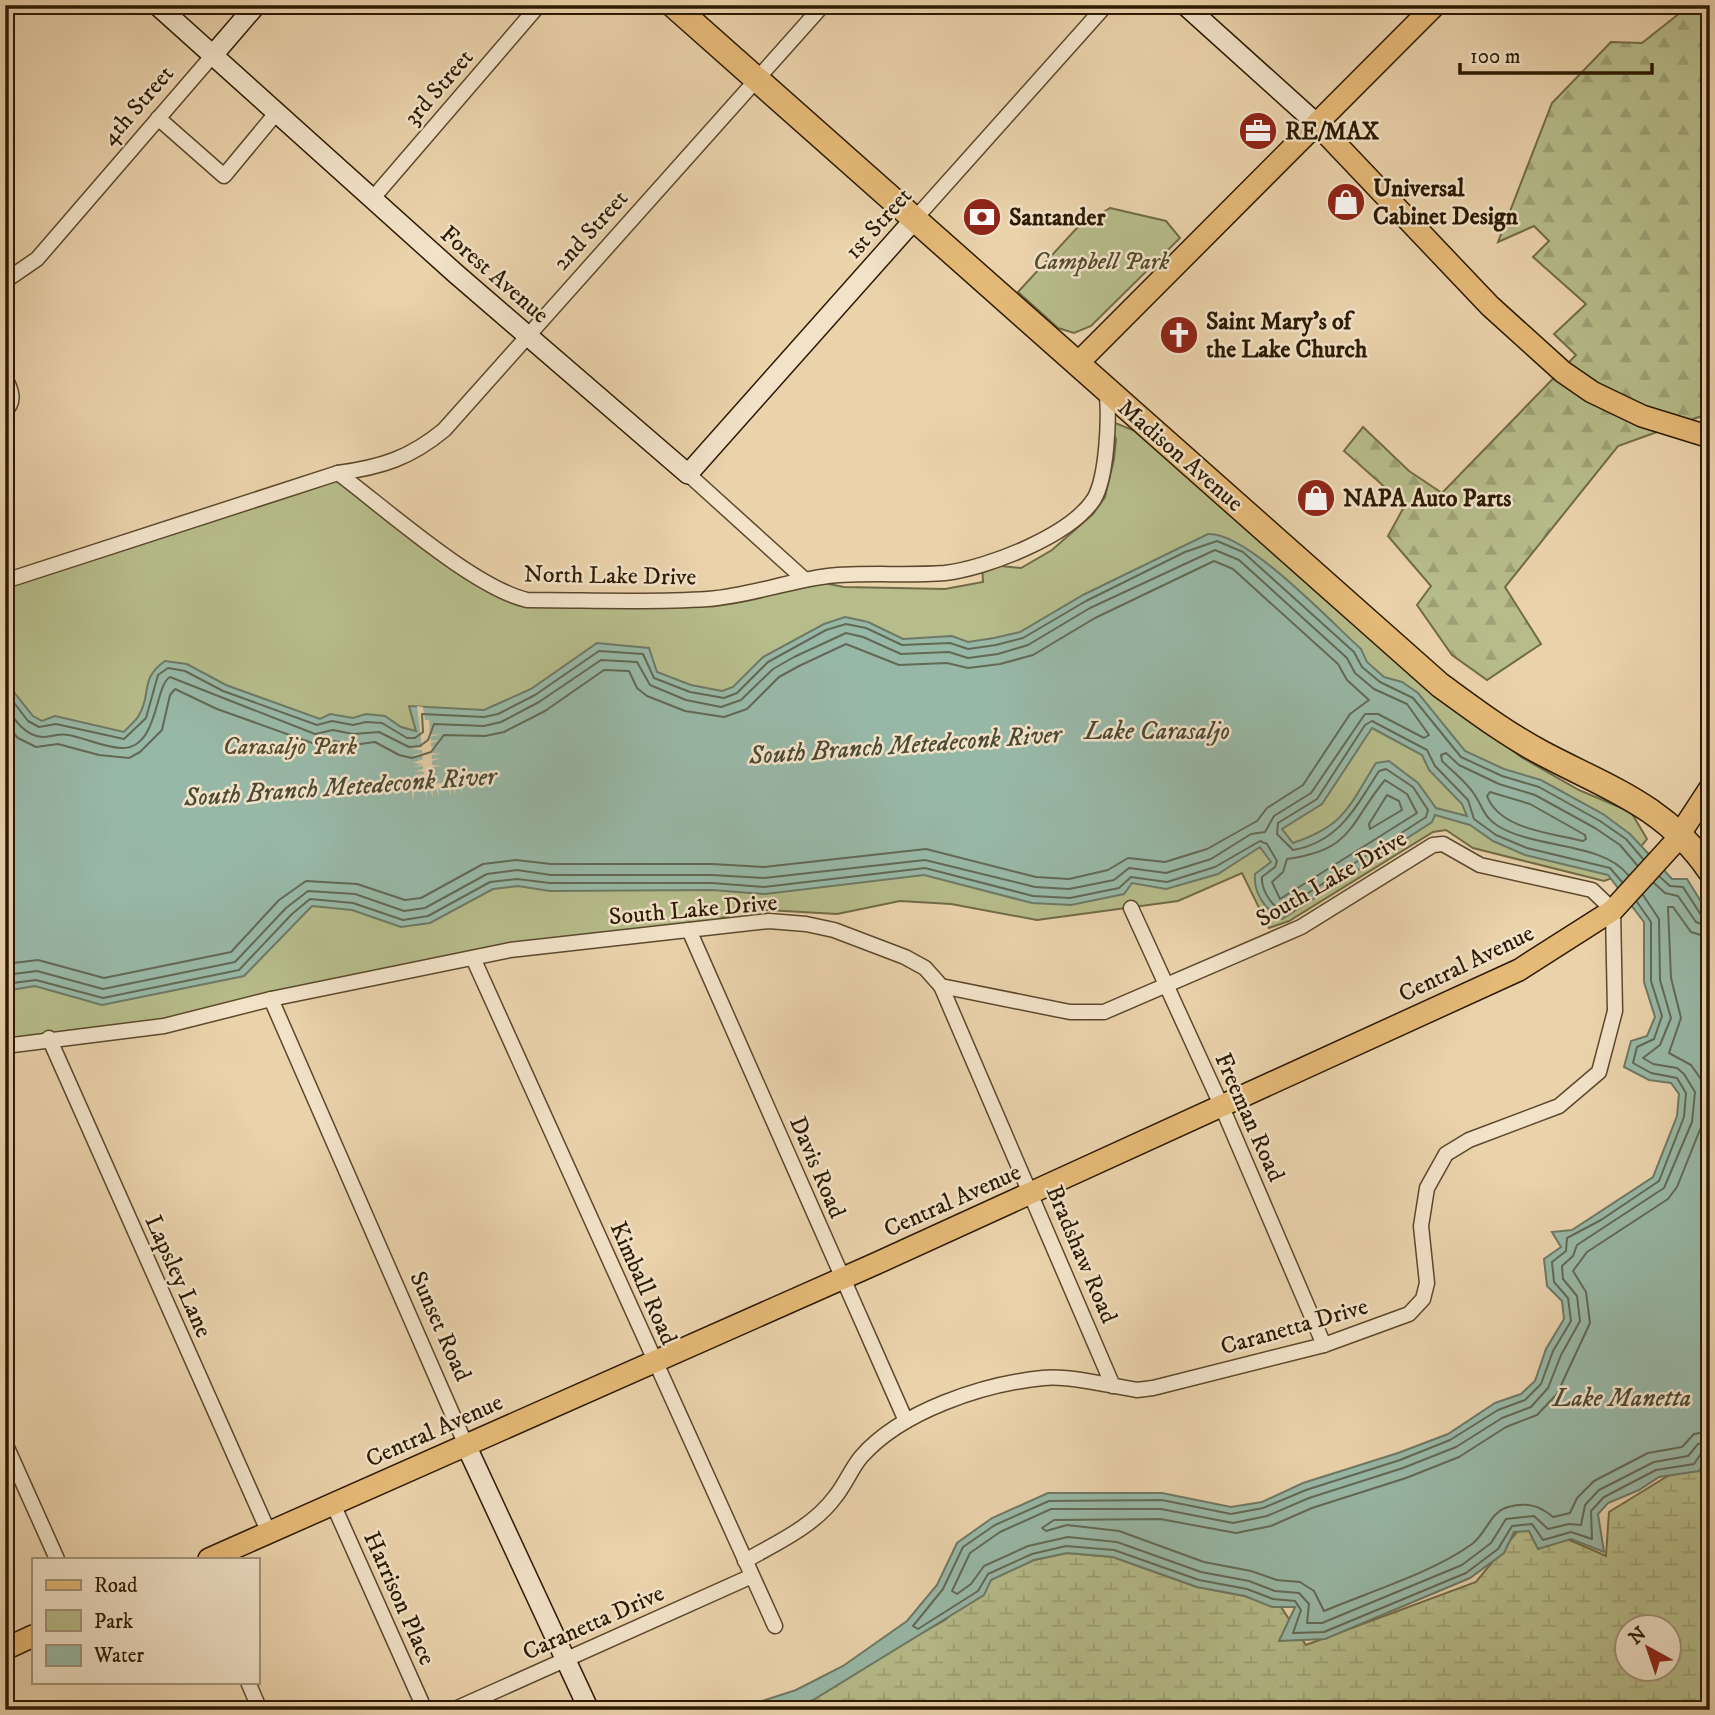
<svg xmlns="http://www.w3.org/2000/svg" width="1715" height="1715" font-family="'IM FELL DW Pica',serif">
<defs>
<pattern id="forest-firs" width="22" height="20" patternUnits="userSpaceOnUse" patternTransform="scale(1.75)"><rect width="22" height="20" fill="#b6bc8a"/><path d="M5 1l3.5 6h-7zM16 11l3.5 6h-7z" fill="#9da175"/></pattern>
<pattern id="wetland-marsh" width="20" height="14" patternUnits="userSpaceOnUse" patternTransform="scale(1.75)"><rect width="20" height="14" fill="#b6bc8a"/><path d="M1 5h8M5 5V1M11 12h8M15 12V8" fill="none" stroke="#9da175"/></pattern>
</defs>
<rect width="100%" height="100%" fill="#ead2ab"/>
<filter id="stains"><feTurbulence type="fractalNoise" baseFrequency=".00286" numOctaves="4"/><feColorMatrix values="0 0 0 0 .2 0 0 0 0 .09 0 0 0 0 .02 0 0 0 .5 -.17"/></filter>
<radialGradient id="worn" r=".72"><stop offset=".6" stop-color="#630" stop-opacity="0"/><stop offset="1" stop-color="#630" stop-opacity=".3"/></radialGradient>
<path fill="url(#forest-firs)" stroke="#716b46" stroke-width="2" d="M1690 5H1710V413L1618 446 1505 587 1541 644 1487 680 1452 655 1417 605 1431 586 1388 536 1405 505 1344 451 1363 427 1409 471 1442 493 1576 355 1554 334 1586 304 1533 257 1549 241 1534 226 1498 242 1552 103 1611 42 1642 43Z"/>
<path fill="url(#wetland-marsh)" stroke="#716b46" stroke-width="2" fill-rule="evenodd" d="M1710 1450V1710H786L945 1620 990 1580 1034 1560 1067 1553 1113 1557 1197 1587 1245 1596 1272 1606 1279 1604 1306 1645 1476 1582 1526 1521 1606 1556 1609 1512ZM1628 1628H1670V1670H1628Z"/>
<g fill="#b6bc8a" stroke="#716b46" stroke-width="2">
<path d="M1110 208 1166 221 1180 238 1091 326 1074 333 1058 328 1018 292 1076 229Z"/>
<path d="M1105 419 1138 432 1457 708 1521 757 1579 790 1631 812 1647 839 1618 876 1604 881 1473 848 1446 830 1433 832 1289 921 1269 928 1242 873 1178 901 1037 920 951 904 900 901 837 914 747 909 689 930 510 950 164 1026 5 1046V581L338 473 506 595 706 599 804 579 844 587 945 589 983 582 982 564 1021 568 1052 550 1093 514 1105 497 1114 459 1116 439Z"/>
</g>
<path fill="#98b8a7" stroke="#6d7965" stroke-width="2" fill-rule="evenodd" d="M1208 534C1247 532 1330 621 1361 649L1367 662 1384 677 1402 682 1418 693 1465 751 1504 769 1541 780 1603 814 1630 834 1672 879H1687L1710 916V1452L1699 1471 1659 1477 1639 1490 1608 1503 1598 1514 1604 1552 1571 1539 1538 1549 1529 1531 1514 1532 1504 1553 1470 1578 1325 1639 1279 1641 1295 1607H1272L1245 1596 1197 1587 1113 1557 1067 1553 1034 1560 991 1580 984 1595 813 1700 787 1710H734L796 1690 843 1666 907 1621 937 1585 957 1543 992 1518 1048 1493H1162L1231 1507 1262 1502 1303 1483 1398 1453 1448 1434 1495 1403 1521 1394 1535 1381 1546 1349 1564 1319 1562 1301 1547 1286 1544 1259 1561 1247 1552 1232 1572 1230 1653 1177 1677 1116 1679 1094 1671 1083 1649 1080 1624 1067 1631 1041 1647 1036 1655 1017 1644 982V922L1608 875 1525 855 1493 841 1470 825 1435 815 1432 822 1282 919C1266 911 1253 893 1255 874L1271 862 1260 847 1218 874 1166 889 1132 883 1124 894 1071 905 1032 903 924 875 765 894 712 890 550 891 518 886 493 889 430 923 401 927 352 910 312 906 244 976 102 1005 35 986 5 991V681L33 716 42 721 55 716 124 732C128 727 136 721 139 715 152 694 139 679 165 661L187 664 226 685 320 719 330 714 353 718 366 714 385 716 401 727 416 731 409 706 484 710 531 689 597 643 649 648 657 672 691 685 722 691 733 687 763 657 824 624 845 617 868 622 903 639 952 636 968 642 994 638 1020 632 1083 595ZM1372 728 1422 755 1429 770 1462 804 1467 816 1436 808 1418 783 1389 761 1376 763C1348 807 1346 825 1293 843L1282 829 1322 804Z"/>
<path fill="#ead2ab" d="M417 706 423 707 425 720H429L430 735 440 734 430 737 431 741 440 740 431 743V747L440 746 432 748V753L441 754 432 755V759L441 758 432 761V765L442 766 432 767 434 784 470 779 471 784 462 785V794L460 785 456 786 454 795V786L450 787 451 796 448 787 438 788 439 797 436 788H432L433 798 430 789H426L427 798 424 789 414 791 413 801 411 786 423 784 424 780V776L414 775 424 774 423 771 414 772 423 769V766L413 767 423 764 413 763 423 759 422 756 412 755 422 753V750L412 749 422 747Z"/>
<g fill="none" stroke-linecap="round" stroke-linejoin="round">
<g stroke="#626954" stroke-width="2">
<path d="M5 691 28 721 39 727 56 724 124 739 146 718 158 675 168 668 185 671 223 691 317 725 332 721 353 725 366 722 382 723 407 738H415L423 732 422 714 484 717 498 714 535 695 599 651 643 654 654 678 690 692 724 698 737 693 768 662 826 630 846 624 866 628 902 645 950 643 968 649 996 645 1023 638 1086 601 1185 552 1217 541 1243 552 1354 652 1362 667 1380 682 1413 698 1461 757 1502 776 1539 787 1600 821 1626 839 1643 859"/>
<path d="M5 706C14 719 25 736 42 737 52 737 58 733 68 735 86 738 102 747 121 748 159 749 154 686 170 677L315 734 333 730 353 734 379 732 409 747 420 746 428 740 434 724 484 726 501 722 539 702 601 660 637 662 650 685 686 700 721 707 741 700 773 669 794 657 846 633 863 637 901 654 949 652 968 658 998 654 1028 645 1090 608 1215 550 1239 560 1347 658 1355 673 1374 689 1407 704 1429 735 1424 738 1378 714H1365L1311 793 1274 816 1265 832 1251 834 1211 859 1166 873 1129 868 1114 880 1069 889 1035 887 925 860 764 878 712 875H551L517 870 487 874 425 908 404 911 355 894 308 891 286 908 235 962 103 989 37 971 5 975"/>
<path d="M5 724 18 738 36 747 58 744 99 755 129 758 140 752 162 730 170 695 175 689 217 709 315 744 335 741 353 745 375 742 399 755 412 758 431 752 444 735 485 736 504 732 545 711 604 670 629 671 637 688 647 696 685 711 724 717 747 709 779 677 799 666 846 644 899 665 947 663 968 668 1000 664 1033 655 1095 618 1214 561 1233 569 1338 664 1347 680 1369 700 1350 714 1303 785 1267 808 1257 821 1207 849 1165 862 1128 858 1108 870 1069 879 1036 877 926 849 764 867 712 864H551L516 860 483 864 421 898 405 900 357 884 306 881 279 900 231 952 104 978 38 960 5 964"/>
<path d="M1385 780 1407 794 1417 813 1280 899 1272 882 1283 872 1287 859C1354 850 1349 823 1385 780Z"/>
<path d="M1490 792 1530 804 1585 835 1586 839 1583 841C1552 833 1500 830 1487 796Z"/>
<path d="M1387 795 1399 801 1402 810 1370 829 1369 824Z"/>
<path d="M1628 875C1603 842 1535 849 1498 826 1484 817 1484 810 1476 797 1468 783 1453 772 1442 761L1441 755 1446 753 1459 765 1499 784 1535 795 1595 828 1620 845 1637 865"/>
<path d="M1660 877 1670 886 1683 887 1701 915 1710 918"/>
<path d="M1654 883 1665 893 1678 896 1696 922 1710 927"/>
<path d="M1643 895 1659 919 1660 980 1671 1018 1660 1045 1643 1058 1653 1064 1677 1068 1684 1074 1695 1092 1692 1122 1664 1188 1577 1245 1573 1256 1562 1266 1563 1279 1577 1296 1580 1321 1561 1355 1548 1388 1531 1407 1502 1418 1456 1447 1403 1468 1309 1498 1267 1516 1233 1523 1161 1509H1051L1000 1532 970 1553 952 1591 957 1594 971 1584 984 1566 1028 1546 1068 1537 1117 1542 1201 1572 1249 1581 1275 1591 1299 1593 1309 1604 1307 1623H1322L1462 1565 1491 1543 1506 1519 1534 1516 1548 1529 1569 1524 1581 1525 1585 1505 1599 1490 1654 1462 1688 1456 1698 1444 1710 1441"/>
<path d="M1637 902 1651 922V981L1662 1016 1654 1039 1637 1047 1633 1063 1651 1073 1677 1078 1686 1093 1684 1117 1659 1181 1601 1220 1567 1238 1566 1251 1552 1262 1554 1282 1568 1298 1571 1321 1553 1351 1541 1384 1525 1400 1498 1410 1450 1440 1400 1460 1306 1490 1263 1508 1231 1514 1162 1500 1049 1501 995 1525 963 1547 943 1589 913 1626 918 1629 978 1591 988 1574 1032 1554 1066 1546 1114 1550 1199 1580 1247 1589 1273 1599 1295 1601 1301 1610 1293 1633 1324 1632 1466 1573 1498 1549 1512 1526 1532 1524 1543 1540 1571 1532 1592 1539 1591 1511 1604 1497 1656 1470 1694 1464 1702 1452 1710 1450"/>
<path d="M1710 938 1691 932 1673 907H1668L1671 978 1681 1018 1669 1053 1691 1065 1703 1082 1706 1093 1703 1122 1677 1187 1668 1199 1587 1252 1573 1271 1586 1292 1590 1323 1557 1394 1537 1415 1506 1427 1459 1457 1406 1478 1312 1508 1271 1526 1236 1533 1160 1519 1054 1520 1042 1528 1046 1531 1067 1525 1119 1531 1204 1562 1251 1571 1277 1580 1300 1582 1314 1591 1324 1611C1369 1592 1434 1572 1472 1544 1486 1534 1490 1512 1508 1507 1526 1502 1539 1505 1553 1517L1570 1513 1577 1498 1594 1481 1648 1453 1682 1447 1694 1434 1710 1431"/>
<path d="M5 984 36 980 103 998 239 970 292 914 310 899 353 903 403 920 428 916 490 882 517 879 550 883H712L764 887 925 868 1033 896 1070 898 1119 888 1131 877 1167 882 1215 867 1260 841 1267 844 1277 861 1275 867 1262 877C1261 889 1271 906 1282 910L1426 817 1428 810 1413 787 1386 769 1379 771C1356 807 1339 842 1293 850L1277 834 1278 823 1317 799 1365 725 1372 721 1427 750 1435 766 1468 800 1474 819 1496 835 1527 848 1610 868 1622 882"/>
</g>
<g stroke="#5c482c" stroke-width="17">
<g id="street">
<path d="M158 118 224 176 277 112"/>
<path d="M373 198 539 5"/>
<path d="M913 221 1106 5"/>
<path d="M5 281 37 259 213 55"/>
<path d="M5 378C11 389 16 401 5 411"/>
<path d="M338 473C386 509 473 587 527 600 587 600 648 603 708 599 748 596 788 581 828 576 867 572 906 576 945 573 987 568 1070 536 1094 499 1107 477 1110 415 1106 389"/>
<path d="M688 474 804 579"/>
<path d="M5 581 338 473C382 467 410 458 444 430L823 5"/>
<path d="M1131 908 1222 1107 1324 1345"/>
<path d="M689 930 906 1421"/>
<path d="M473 958 775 1626"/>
<path d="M941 986 1113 1386"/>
<path d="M271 999 465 1443"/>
<path d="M49 1038 269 1533"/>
<path d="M5 1046 164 1026 271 999 510 950 769 921 806 924 834 930 905 957 925 968 941 986 1070 1012H1104L1301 927 1433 845 1443 844 1480 865 1592 890 1613 910 1615 1011 1599 1072 1559 1106 1469 1140 1446 1154 1427 1188 1421 1226 1427 1283 1423 1299 1409 1314 1324 1345 1153 1388 1137 1390C1110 1386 1069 1375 1043 1378 983 1384 901 1411 861 1457 851 1469 845 1485 835 1497 813 1527 776 1543 745 1561"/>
<path d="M5 1443 57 1559"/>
<path d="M333 1504 425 1710"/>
<path d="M248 1682 260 1710"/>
<path d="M453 1710 752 1576"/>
</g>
</g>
<g stroke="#2c1a02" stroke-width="22">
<g id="secondary">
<path d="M157 5 455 273 688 474 913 221"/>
<path d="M1185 5 1317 124"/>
<path d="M213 55 256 5"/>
<path d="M465 1443 589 1710"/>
</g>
</g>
<g stroke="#2c1a02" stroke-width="24">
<g id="primary">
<path d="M1317 124 1490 306 1563 372 1592 392 1642 416 1710 437"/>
<path d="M1077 364 1435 5"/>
<path d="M209 1559 875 1264 1519 970 1613 910 1674 843 1710 788"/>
<path d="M5 1649 33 1636"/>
</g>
</g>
<g stroke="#2c1a02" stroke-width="27">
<path id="highway" d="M673 5 1440 685C1473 709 1506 734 1542 753 1608 788 1666 806 1710 871"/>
</g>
<use href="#street" stroke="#f1e2c8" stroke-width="14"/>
<use href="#secondary" stroke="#f1e2c8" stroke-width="19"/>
<use href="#primary" stroke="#e5b976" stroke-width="21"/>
<use href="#highway" stroke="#e5b976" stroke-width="24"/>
</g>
<defs>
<g id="office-disc" transform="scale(2.0125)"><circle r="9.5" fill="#8f2418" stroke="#f1e2c8"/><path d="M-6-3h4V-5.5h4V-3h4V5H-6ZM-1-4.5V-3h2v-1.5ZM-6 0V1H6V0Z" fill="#fff"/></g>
<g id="shop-disc" transform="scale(2.0125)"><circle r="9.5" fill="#8f2418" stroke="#f1e2c8"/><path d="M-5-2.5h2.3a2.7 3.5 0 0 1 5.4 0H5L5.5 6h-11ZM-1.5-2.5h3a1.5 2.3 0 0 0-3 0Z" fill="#fff"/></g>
<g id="bank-disc" transform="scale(2.0125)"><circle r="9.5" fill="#8f2418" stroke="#f1e2c8"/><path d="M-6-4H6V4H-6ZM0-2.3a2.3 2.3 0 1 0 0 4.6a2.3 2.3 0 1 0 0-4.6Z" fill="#fff"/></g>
<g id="church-disc" transform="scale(2.0125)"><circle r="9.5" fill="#8f2418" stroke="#f1e2c8"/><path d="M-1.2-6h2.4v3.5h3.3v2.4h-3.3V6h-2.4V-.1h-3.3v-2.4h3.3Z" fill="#fff"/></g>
</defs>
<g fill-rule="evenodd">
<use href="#office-disc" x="1258" y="131"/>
<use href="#shop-disc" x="1346" y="202"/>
<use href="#bank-disc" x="982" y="217"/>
<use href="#church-disc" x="1179" y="335"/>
<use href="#shop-disc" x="1316" y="498"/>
</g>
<g text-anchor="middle" stroke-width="5" stroke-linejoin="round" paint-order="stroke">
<g font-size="24" fill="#2c1a02" stroke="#f1e2c8">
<text transform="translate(438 87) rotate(-49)" y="8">3rd Street</text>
<text transform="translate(137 105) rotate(-49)" y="8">4th Street</text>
<text transform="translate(878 223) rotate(-48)" y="8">1st Street</text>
<text transform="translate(590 230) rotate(-48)" y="8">2nd Street</text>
<text transform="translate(495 274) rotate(41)" y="8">Forest Avenue</text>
<text transform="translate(1181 455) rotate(41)" y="8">Madison Avenue</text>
<text transform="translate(610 575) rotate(1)" y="8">North Lake Drive</text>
<text transform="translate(1331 878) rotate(-30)" y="8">South Lake Drive</text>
<text transform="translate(693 909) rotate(-5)" y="8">South Lake Drive</text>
<text transform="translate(1466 963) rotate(-26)" y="8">Central Avenue</text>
<text transform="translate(1250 1117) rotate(66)" y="8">Freeman Road</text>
<text transform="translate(818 1167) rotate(67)" y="8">Davis Road</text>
<text transform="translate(952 1200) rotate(-24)" y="8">Central Avenue</text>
<text transform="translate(1082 1254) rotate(67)" y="8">Bradshaw Road</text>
<text transform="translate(179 1276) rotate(66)" y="8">Lapsley Lane</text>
<text transform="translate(644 1283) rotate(66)" y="8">Kimball Road</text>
<text transform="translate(441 1326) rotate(66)" y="8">Sunset Road</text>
<text transform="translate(1294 1326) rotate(-16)" y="8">Caranetta Drive</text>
<text transform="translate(434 1430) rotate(-24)" y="8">Central Avenue</text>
<text transform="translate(400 1598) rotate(66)" y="8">Harrison Place</text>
<text transform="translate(593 1622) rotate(-24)" y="8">Caranetta Drive</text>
</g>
<g font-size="24" font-weight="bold" fill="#2c1a02" stroke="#f1e2c8" text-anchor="start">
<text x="1285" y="139">RE/MAX</text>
<text x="1373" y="196">Universal<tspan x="1373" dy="28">Cabinet Design</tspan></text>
<text x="1009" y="225">Santander</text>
<text x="1206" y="329">Saint Mary's of<tspan x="1206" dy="28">the Lake Church</tspan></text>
<text x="1343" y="506">NAPA Auto Parts</text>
</g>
<g font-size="24" font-style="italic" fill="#554b2b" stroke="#f1e2c8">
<text x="1101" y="269">Campbell Park</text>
<text x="290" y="754">Carasaljo Park</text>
</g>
<g font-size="26" font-style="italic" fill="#4c4934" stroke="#f1e2c8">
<text x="1157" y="739">Lake Carasaljo</text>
<text transform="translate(905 744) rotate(-4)" y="9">South Branch Metedeconk River</text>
<text transform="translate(340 786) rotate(-4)" y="9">South Branch Metedeconk River</text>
<text x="1622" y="1406">Lake Manetta</text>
</g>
</g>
<rect width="1715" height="1715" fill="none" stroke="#ead2ab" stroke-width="28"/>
<rect x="7" y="7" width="1701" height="1701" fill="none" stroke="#2c1a02" stroke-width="3.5"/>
<rect x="14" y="14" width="1687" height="1687" fill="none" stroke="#2c1a02" stroke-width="2"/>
<rect x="32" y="1558" width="228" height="126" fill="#f1e2c8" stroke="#a29279" stroke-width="2"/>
<rect x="46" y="1580" width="35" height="10" fill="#e5b976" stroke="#a29279" stroke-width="2"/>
<text x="94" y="1592" font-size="21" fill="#2c1a02">Road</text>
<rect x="46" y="1610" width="35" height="21" fill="#b6bc8a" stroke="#a29279" stroke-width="2"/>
<text x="94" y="1628" font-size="21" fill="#2c1a02">Park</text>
<rect x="46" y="1645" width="35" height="21" fill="#98b8a7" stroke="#a29279" stroke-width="2"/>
<text x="94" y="1662" font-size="21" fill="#2c1a02">Water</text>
<g transform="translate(1648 1648) rotate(320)"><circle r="33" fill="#f1e2c8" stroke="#a29279" stroke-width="2"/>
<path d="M0-5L12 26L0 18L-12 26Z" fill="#8f2418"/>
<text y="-10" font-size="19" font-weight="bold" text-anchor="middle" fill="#2c1a02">N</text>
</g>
<path d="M1460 63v10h192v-10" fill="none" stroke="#2c1a02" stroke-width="3.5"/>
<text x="1470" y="63" font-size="21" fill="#2c1a02" stroke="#f1e2c8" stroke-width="5" paint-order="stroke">100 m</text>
<rect width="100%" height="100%" filter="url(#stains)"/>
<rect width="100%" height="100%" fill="url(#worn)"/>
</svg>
